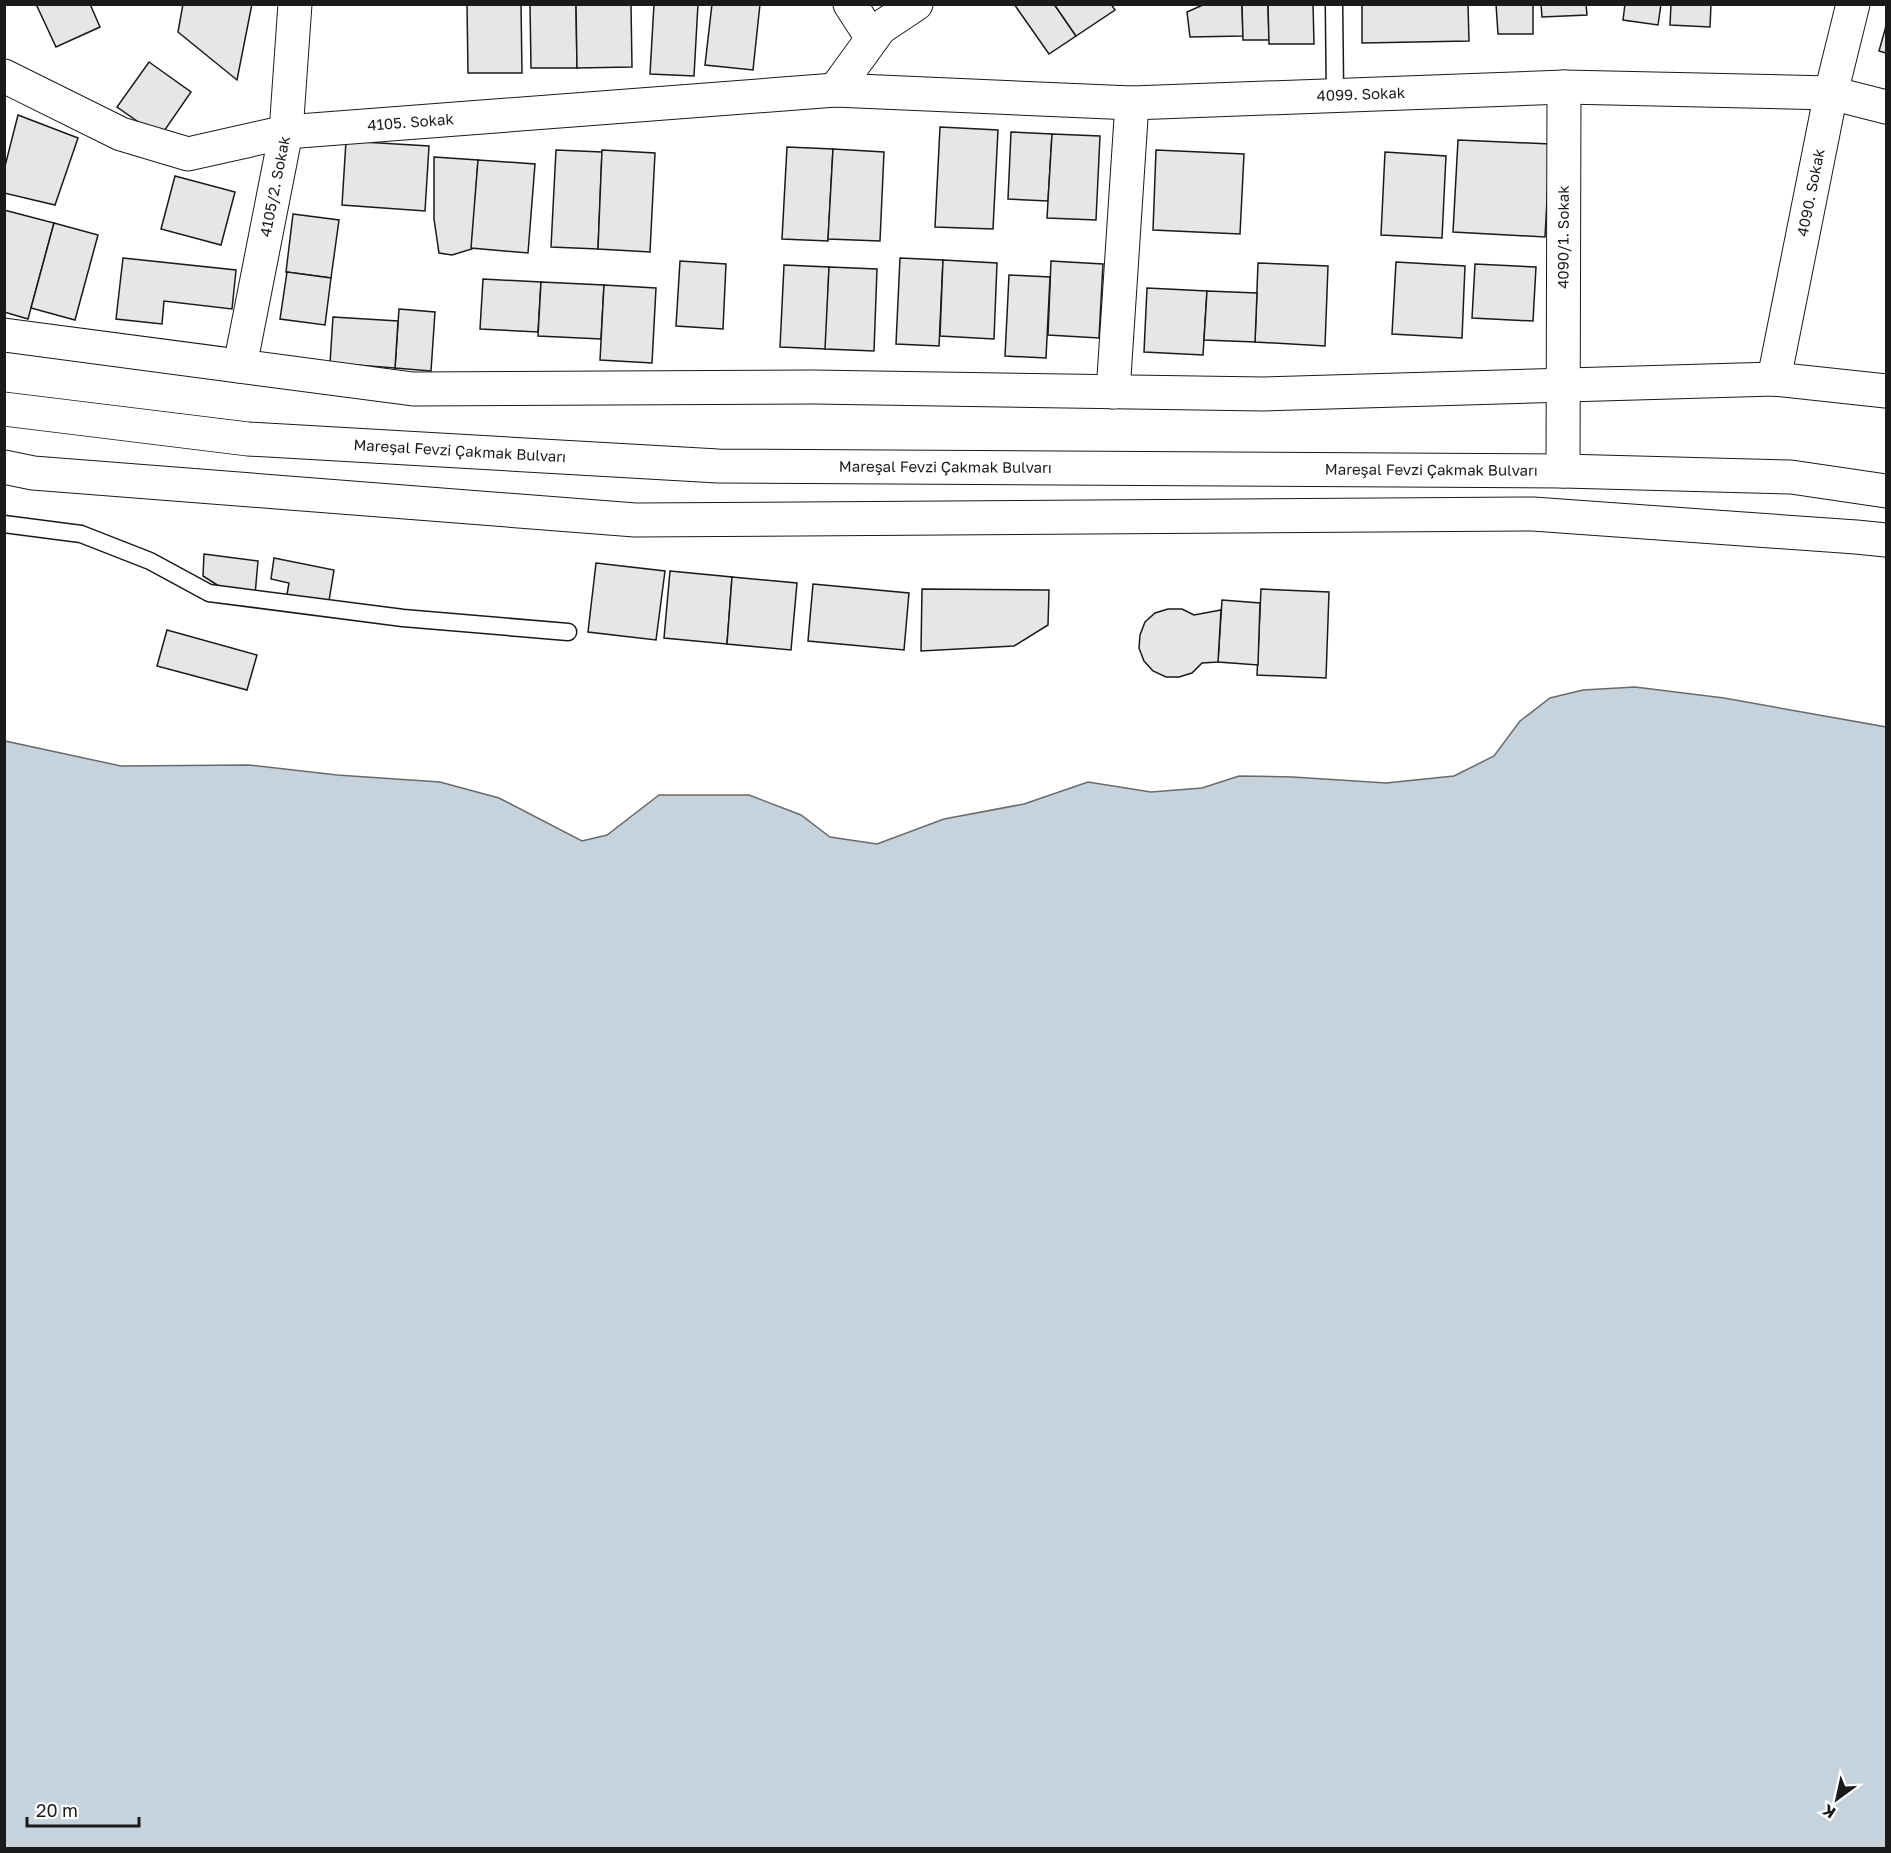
<svg xmlns="http://www.w3.org/2000/svg" width="1891" height="1853" font-family="'Golos Text',sans-serif">
<rect width="100%" height="100%" fill="#fff"/>
<path fill="#c6d2dc" stroke="#6a6a6a" stroke-width="1.5" d="M1635 687 1724 698 1886 727V1848H5V741L121 766 249 765 337 775 440 782 499 798 582 841 607 835 659 795H749L801 815 830 837 877 844 944 819 1024 804 1088 782 1151 792 1202 788 1239 776 1293 777 1386 783 1454 776 1494 756 1520 721 1550 698 1583 690Z"/>
<g fill="#e6e6e6" stroke="#1a1a1a" stroke-width="1.5">
<path d="M36 4H90L100 27 56 47Z"/>
<path d="M183 4H252L237 80 178 32Z"/>
<path d="M467 4H521L522 73H468Z"/>
<path d="M530 4H576L577 68H531Z"/>
<path d="M576 4H631L632 67 577 68Z"/>
<path d="M654 4H698L694 76 650 74Z"/>
<path d="M712 4H760L753 70 705 65Z"/>
<path d="M1014 4H1054L1076 36 1049 54Z"/>
<path d="M1054 4H1111L1115 10 1076 36Z"/>
<path d="M1205 4H1242L1243 36 1190 37 1187 12Z"/>
<path d="M1242 4H1268L1269 40H1243Z"/>
<path d="M1268 4H1313L1314 44H1269Z"/>
<path d="M1362 4H1468L1469 41 1362 43Z"/>
<path d="M1496 4H1533V34H1498Z"/>
<path d="M1541 4H1586L1587 15 1542 17Z"/>
<path d="M1625 4H1661L1658 25 1623 20Z"/>
<path d="M1671 4H1711L1710 27 1670 25Z"/>
<path d="M1886 26V53L1879 51Z"/>
<path d="M149 62 191 92 160 137 117 107Z"/>
<path d="M18 115 78 138 55 205 4 193V170Z"/>
<path d="M940 127 998 130 993 229 935 227Z"/>
<path d="M1011 132 1052 134 1048 201 1008 199Z"/>
<path d="M1052 134 1100 136 1096 220 1047 218Z"/>
<path d="M1458 140 1550 144 1545 237 1453 232Z"/>
<path d="M346 141 429 146 425 211 342 205Z"/>
<path d="M787 147 833 149 828 241 782 239Z"/>
<path d="M833 149 884 152 880 241 828 239Z"/>
<path d="M556 150 602 152 598 249 551 247Z"/>
<path d="M602 150 655 153 650 252 598 249Z"/>
<path d="M1156 150 1244 154 1240 234 1153 230Z"/>
<path d="M1385 152 1446 156 1442 238 1381 235Z"/>
<path d="M434 157 478 160 472 249 452 255 439 253 434 219Z"/>
<path d="M478 160 535 164 528 253 471 248Z"/>
<path d="M175 176 235 192 221 245 161 229Z"/>
<path d="M4 210 54 223 28 319 4 312Z"/>
<path d="M293 214 339 220 331 278 286 272Z"/>
<path d="M54 223 98 235 75 320 31 308Z"/>
<path d="M123 258 236 270 232 309 164 301 162 324 116 319Z"/>
<path d="M900 258 943 260 939 346 896 344Z"/>
<path d="M943 260 997 263 994 339 940 336Z"/>
<path d="M680 261 726 264 723 329 676 326Z"/>
<path d="M1051 261 1103 264 1099 338 1048 335Z"/>
<path d="M1396 262 1465 266 1462 338 1392 334Z"/>
<path d="M1258 263 1328 266 1325 346 1255 342Z"/>
<path d="M1475 264 1536 267 1533 321 1472 318Z"/>
<path d="M784 265 829 267 826 349 780 347Z"/>
<path d="M829 267 877 269 874 351 825 349Z"/>
<path d="M287 272 331 278 325 325 280 319Z"/>
<path d="M1009 275 1050 277 1046 358 1005 356Z"/>
<path d="M483 279 541 282 538 332 480 329Z"/>
<path d="M541 282 604 285 601 339 538 336Z"/>
<path d="M604 285 656 288 652 363 600 360Z"/>
<path d="M1147 288 1207 291 1203 355 1144 352Z"/>
<path d="M1207 291 1257 293 1255 342 1204 340Z"/>
<path d="M399 309 435 312 431 371 395 368Z"/>
<path d="M333 317 398 321 395 368 330 363Z"/>
<path d="M204 554 258 561 255 595 222 588 203 576Z"/>
<path d="M274 558 334 570 328 607 286 600 289 583 271 579Z"/>
<path d="M596 563 665 571 656 640 588 632Z"/>
<path d="M670 571 732 577 727 644 664 638Z"/>
<path d="M732 577 797 583 791 650 727 644Z"/>
<path d="M813 584 909 593 904 650 808 641Z"/>
<path d="M922 589 1049 590 1048 625 1014 646 921 651Z"/>
<path d="M1261 589 1329 592 1326 678 1257 675Z"/>
<path d="M1222 600 1260 603 1258 665 1218 662Z"/>
<path d="M1168 609H1182L1194 615 1221 610 1218 662 1202 663 1192 673 1179 677H1166L1153 671 1144 661 1139 648 1140 635 1145 622 1155 613Z"/>
<path d="M167 630 257 655 247 690 157 666Z"/>
</g>
<g fill="none" stroke-linecap="round" stroke-linejoin="round">
<g stroke="#1a1a1a" stroke-width="19">
<g id="lane">
<path d="M1334 4 1335 96"/>
<path d="M4 524 81 534 150 561 209 593 403 618 568 632"/>
</g>
</g>
<g stroke="#1a1a1a" stroke-width="35">
<g id="street">
<path d="M850 4 872 38"/>
<path id="s1" d="M4 76 121 134 188 154 286 132 835 90 1132 103 1564 87 1831 93 1886 107"/>
<path d="M835 90 880 28 916 4"/>
<path d="M4 335 413 389 813 387 1263 394 1774 379 1886 391"/>
<path id="s2" d="M240 366 286 132 295 4"/>
<path id="s3" d="M1774 379 1831 93 1853 4"/>
<path d="M1113 392 1132 103"/>
<path id="s4" d="M1563 471 1564 87"/>
</g>
</g>
<g stroke="#1a1a1a" stroke-width="35">
<g id="highway">
<path id="s5" d="M4 409 248 439 718 466 1563 471 1791 477 1886 491"/>
<path d="M4 467 33 473 635 520 1533 514 1856 537 1886 540"/>
</g>
</g>
<use href="#lane" stroke="#fff" stroke-width="16"/>
<use href="#street" stroke="#fff" stroke-width="33"/>
<use href="#highway" stroke="#fff" stroke-width="33"/>
</g>
<g text-anchor="middle" stroke-width="4.5" stroke-linejoin="round" paint-order="stroke">
<g font-size="15" fill="#1a1a1a" stroke="#fff">
<text dy="5" stroke="none"><textPath href="#s1" startOffset="1378">4099. Sokak</textPath></text>
<text dy="5" stroke="none"><textPath href="#s1" startOffset="426">4105. Sokak</textPath></text>
<text dy="5" stroke="none"><textPath href="#s2" startOffset="183">4105/2. Sokak</textPath></text>
<text dy="5" stroke="none"><textPath href="#s3" startOffset="190">4090. Sokak</textPath></text>
<text dy="5" stroke="none"><textPath href="#s4" startOffset="234">4090/1. Sokak</textPath></text>
<text dy="5" stroke="none"><textPath href="#s5" startOffset="458">Mareşal Fevzi Çakmak Bulvarı</textPath></text>
<text dy="5" stroke="none"><textPath href="#s5" startOffset="944">Mareşal Fevzi Çakmak Bulvarı</textPath></text>
<text dy="5" stroke="none"><textPath href="#s5" startOffset="1430">Mareşal Fevzi Çakmak Bulvarı</textPath></text>
</g>
</g>
<rect width="1891" height="1853" fill="none" stroke="#1a1a1a" stroke-width="12"/>
<g transform="translate(1837 1799) rotate(213)" stroke="#ffffff" stroke-width="4.5" paint-order="stroke">
<path d="M0-4.5L10 22L0 15L-10 22Z" fill="#1a1a1a"/>
<text y="-9" font-size="16" font-weight="bold" text-anchor="middle" fill="#1a1a1a">K</text>
</g>
<path d="M27 1817v9h112v-9" fill="none" stroke="#1a1a1a" stroke-width="3"/>
<text x="36" y="1817" font-size="18" fill="#1a1a1a" stroke="#ffffff" stroke-width="4.5" paint-order="stroke">20 m</text>
</svg>
